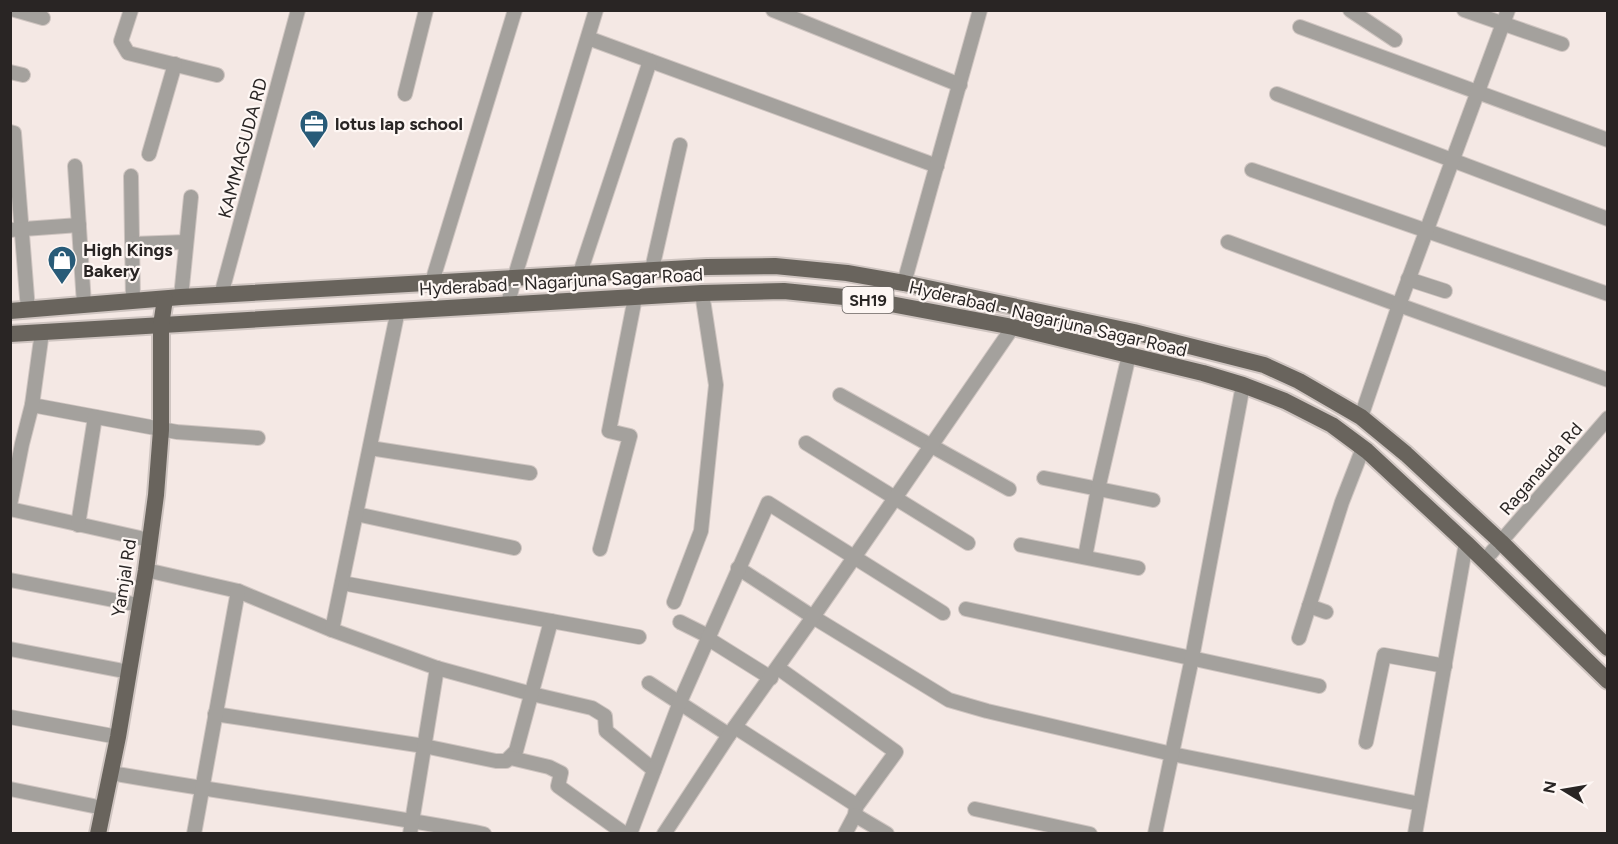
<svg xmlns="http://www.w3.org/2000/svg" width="1618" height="844" font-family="Figtree,sans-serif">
<rect width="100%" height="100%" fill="#f4e8e4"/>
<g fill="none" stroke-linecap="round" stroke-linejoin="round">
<g stroke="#cfc5c1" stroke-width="16">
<g id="minor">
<path d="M15 10 43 18"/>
<path d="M131 10 121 41 128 53 217 75"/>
<path d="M773 10 960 85"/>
<path d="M1350 10 1395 40"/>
<path d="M1464 10 1562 44"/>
<path d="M1300 27 1608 140"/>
<path d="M588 38 937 166"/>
<path d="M10 72 23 75"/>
<path d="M405 94 426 10"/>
<path d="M1277 94 1608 219"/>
<path d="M10 132 14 133 28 310"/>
<path d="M149 154 175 64"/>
<path d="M75 166 84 304"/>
<path d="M1252 170 1608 294"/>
<path d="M131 176 133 301"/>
<path d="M10 230 79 225"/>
<path d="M1228 242 1399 305 1608 380"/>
<path d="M133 244 186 242"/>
<path d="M652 269 680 145"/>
<path d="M580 273 650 61"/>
<path d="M1408 279 1445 291"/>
<path d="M432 282 515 10"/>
<path d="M904 283 980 10"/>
<path d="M221 295 298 10"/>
<path d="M181 297 191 197"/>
<path d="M508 304 514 279 596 10"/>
<path d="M840 395 1009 489"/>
<path d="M32 405 177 432 258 438"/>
<path d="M1361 417 1399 305 1508 10"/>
<path d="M806 443 968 543"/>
<path d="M370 448 530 473"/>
<path d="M1044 478 1153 500"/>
<path d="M10 505 22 444 32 405 42 332"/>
<path d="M10 509 149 540"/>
<path d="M356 514 514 548"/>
<path d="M78 525 95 417"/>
<path d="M1021 545 1138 568"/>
<path d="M600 549 630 436 609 431 635 298"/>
<path d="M1085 557 1098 489 1129 355"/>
<path d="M1484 561 1608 418"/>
<path d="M738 568 813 617 949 700 987 711 1172 754 1420 804"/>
<path d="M146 570 238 591 332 630 437 668 532 694 592 708 605 716 606 731 654 770"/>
<path d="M10 580 139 605"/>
<path d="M342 583 639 637"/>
<path d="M674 602 701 531 716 385 702 293"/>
<path d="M1309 606 1326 612"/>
<path d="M966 609 1319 686"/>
<path d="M680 622 708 636"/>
<path d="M332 630 398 310"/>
<path d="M707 638 771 678"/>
<path d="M1299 638 1342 502 1363 448"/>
<path d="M10 649 129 672"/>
<path d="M778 668 896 752 856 807"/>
<path d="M649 683 729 735"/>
<path d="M215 714 424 746 496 761H506L516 751 551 621"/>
<path d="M10 717 118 737"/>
<path d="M735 727 853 803 856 807 855 815 845 834"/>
<path d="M1366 742 1384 655 1445 666"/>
<path d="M511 758 549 767 561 773 558 786 625 834"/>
<path d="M111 773C235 795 360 810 484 834"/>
<path d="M10 789 103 808"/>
<path d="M975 809 1090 834"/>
<path d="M855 815 887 834"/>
<path d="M194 834 238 591"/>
<path d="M410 834 437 668"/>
<path d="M630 834 680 702 768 503 943 613"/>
<path d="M664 834 729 735 813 617 1013 327"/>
<path d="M1155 834 1192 658 1243 385"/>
<path d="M1415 834 1466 543"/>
</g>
</g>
<g stroke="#cfc5c1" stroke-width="20">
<g id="major">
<path d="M10 311 181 297 707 267 775 266 847 273 904 283 1134 332 1264 365 1299 381 1361 417 1406 454 1501 542 1608 648"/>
<path d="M10 334 702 293 784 291 864 299 1013 327 1203 373 1243 385 1285 401 1332 425 1367 451 1466 543 1608 681"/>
<path d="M98 834 118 737 146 570 156 495 161 430V325L165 299"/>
</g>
</g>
<use href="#minor" stroke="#a4a19d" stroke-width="14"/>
<use href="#major" stroke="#69645d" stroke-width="16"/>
</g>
<defs>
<g id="office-pin" transform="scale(1.5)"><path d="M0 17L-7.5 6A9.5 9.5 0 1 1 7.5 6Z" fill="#285b78" stroke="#fef7f4"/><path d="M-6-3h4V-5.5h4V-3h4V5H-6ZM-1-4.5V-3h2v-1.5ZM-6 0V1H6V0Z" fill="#fff"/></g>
<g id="shop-pin" transform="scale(1.5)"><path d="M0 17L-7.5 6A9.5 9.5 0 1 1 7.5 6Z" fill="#285b78" stroke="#fef7f4"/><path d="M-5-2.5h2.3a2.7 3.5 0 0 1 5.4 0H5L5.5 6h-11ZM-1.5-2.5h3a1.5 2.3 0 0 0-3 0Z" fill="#fff"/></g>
</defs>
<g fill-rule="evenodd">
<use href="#office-pin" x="314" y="124"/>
<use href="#shop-pin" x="62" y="260"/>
</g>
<g text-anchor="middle" stroke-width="4.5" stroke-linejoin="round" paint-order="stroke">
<rect fill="#fef7f4" stroke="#696462" stroke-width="1.5" x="842.5" y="287" width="51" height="26" rx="4.5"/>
<g font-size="16" font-weight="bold" fill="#292524">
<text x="868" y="306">SH19</text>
</g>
<g font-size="18" font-weight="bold" fill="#292524" stroke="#fef7f4" text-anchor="start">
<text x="335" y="130">lotus lap school</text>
<text x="83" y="256">High Kings<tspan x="83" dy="21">Bakery</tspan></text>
</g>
<g font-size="18" fill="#292524" stroke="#fef7f4">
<text transform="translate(243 148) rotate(-75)" y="6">KAMMAGUDA RD</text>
<text transform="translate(561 282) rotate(-3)" y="6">Hyderabad - Nagarjuna Sagar Road</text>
<text transform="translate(1048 319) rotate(13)" y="6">Hyderabad - Nagarjuna Sagar Road</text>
<text transform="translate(1541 469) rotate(-49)" y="6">Raganauda Rd</text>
<text transform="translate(124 578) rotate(-81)" y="6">Yamjal Rd</text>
</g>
</g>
<rect width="1618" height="844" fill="none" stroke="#292524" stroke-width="24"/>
<g transform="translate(1564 790) rotate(281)" stroke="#fef7f4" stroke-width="4.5" paint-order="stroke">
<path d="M0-4.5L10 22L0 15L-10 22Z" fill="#292524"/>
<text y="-9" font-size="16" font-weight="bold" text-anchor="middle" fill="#292524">N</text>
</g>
</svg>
